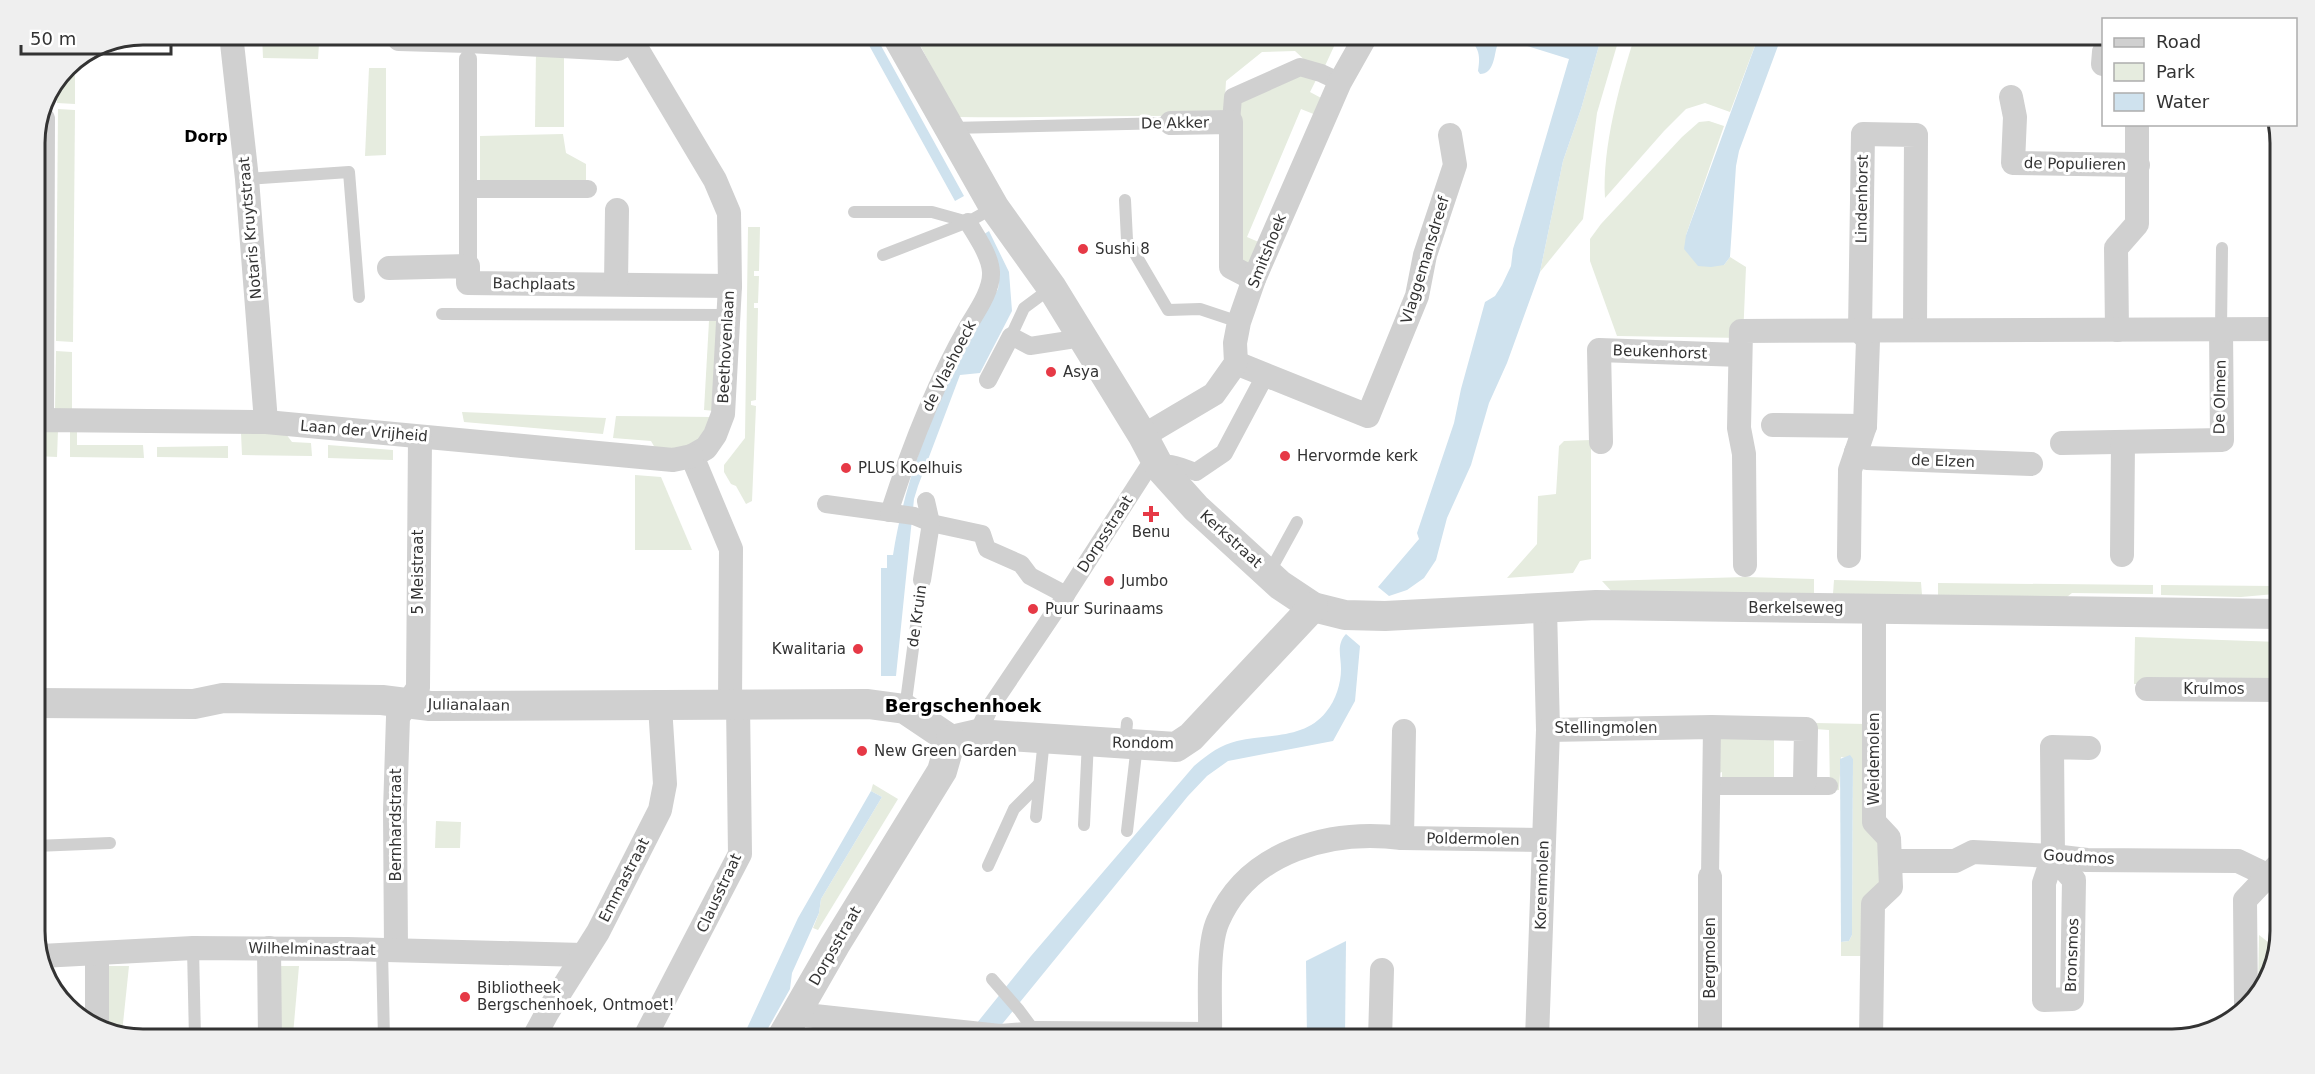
<svg xmlns="http://www.w3.org/2000/svg" width="2315" height="1074" font-family="'DejaVu Sans',sans-serif">
<rect width="100%" height="100%" fill="#fff"/>
<g fill="#e6ecdf">
<path d="M963 34H1328L1356 37 1350 48 1336 42 1324 68 1309 64 1295 51 1262 52 1226 81 1224 116C1135 115 1047 118 958 117L920 45Z"/>
<path d="M262 35V34L340 35 339 44H319L318 59 263 58Z"/>
<path d="M1602 35H1620L1597 113 1583 219 1540 272 1563 161 1581 109Z"/>
<path d="M1635 35H1759L1730 112 1705 103 1686 109 1664 131 1605 198C1602 147 1620 83 1635 35Z"/>
<path d="M536 51 564 52V127H535Z"/>
<path d="M75 61V104L57 103C57 86 60 70 75 61Z"/>
<path d="M369 68H386V155L365 156Z"/>
<path d="M1300 72 1317 78 1310 92 1323 99 1316 115 1301 109 1247 237 1261 243 1253 265 1240 261 1237 102Z"/>
<path d="M58 109 75 110 73 342 56 341Z"/>
<path d="M1709 121 1724 126 1686 235 1724 265 1730 257 1746 267 1743 338 1617 336 1590 261V239L1601 224 1682 137 1699 122Z"/>
<path d="M563 134 566 153 586 164V185L480 187V136Z"/>
<path d="M748 227H760L759 271H754V276H759L758 303H754V308H758L756 400 751 401V405L756 406 752 501 746 504 736 486 731 484 724 472V465L745 438Z"/>
<path d="M709 321H720L715 411 704 410Z"/>
<path d="M56 351 72 352V411H55Z"/>
<path d="M462 412 606 418 603 434 464 422Z"/>
<path d="M616 416 714 417 703 441 658 453 651 441 613 438Z"/>
<path d="M58 430 57 457 35 456V432Z"/>
<path d="M77 430V445H143L144 458 70 457V431Z"/>
<path d="M241 433 286 434 292 442 311 443 312 456 242 455Z"/>
<path d="M1591 440V559L1580 561 1573 573 1507 578 1537 544 1538 496 1556 494 1559 446 1564 441Z"/>
<path d="M328 445 393 450V460L328 458Z"/>
<path d="M228 446V458L157 457V447Z"/>
<path d="M635 475 661 477 692 550H635Z"/>
<path d="M1746 577 1814 579V594H1614L1602 581Z"/>
<path d="M1834 580 1921 582 1922 595 1833 594Z"/>
<path d="M1938 583 2153 585V594L2072 593 2063 600 1938 597Z"/>
<path d="M2161 585 2275 586V594L2241 597 2161 595Z"/>
<path d="M2135 637 2280 642V684H2134Z"/>
<path d="M1815 723 1867 724 1879 840V885L1861 956H1841V942L1849 941 1852 935 1853 759 1841 757 1839 790 1830 791 1829 730 1815 729Z"/>
<path d="M1774 737V782L1722 781V772L1717 774V738Z"/>
<path d="M873 784 898 799 818 930 813 928 819 913 821 899 882 797 871 791Z"/>
<path d="M436 821 461 822 460 848H435Z"/>
<path d="M2259 935 2277 949 2272 973 2258 990Z"/>
<path d="M109 966H129L122 1033 107 1032Z"/>
<path d="M279 966H299L293 1035H278Z"/>
</g>
<g fill="#cfe2ee">
<path d="M853 35H963L918 47 879 42 964 196 955 201 865 38Z"/>
<path d="M1406 35H1602L1581 109 1563 161 1540 272 1507 363 1489 403 1471 465 1447 518 1436 560 1424 578 1407 590 1389 596 1378 587 1419 539 1417 533 1454 423 1461 389 1485 302 1495 296 1502 285 1511 266 1513 249 1569 59 1524 45 1497 46C1494 56 1494 74 1480 74L1478 71C1480 57 1480 51 1471 40Z"/>
<path d="M1759 35H1782L1739 151 1736 166 1730 257 1724 265 1711 267 1698 266 1684 249 1686 235Z"/>
<path d="M989 231 1009 272 1012 311 980 373 960 375 918 486 914 499 896 676H881V568H887V555H893C908 459 949 372 998 289L999 283 981 236Z"/>
<path d="M1346 634 1360 646 1355 701 1333 741 1228 761 1207 776 1188 796 990 1039H964L1031 956 1194 766C1207 755 1220 745 1237 741 1268 734 1305 739 1326 712 1336 700 1341 683 1341 669 1341 655 1336 645 1346 634Z"/>
<path d="M1850 755 1853 759 1852 935 1849 941 1841 942 1840 759Z"/>
<path d="M871 791 882 797 821 899 819 913 792 973 790 989 762 1039H742L798 918Z"/>
<path d="M1346 941 1345 1039H1307L1306 961Z"/>
</g>
<g fill="none" stroke-linecap="round" stroke-linejoin="round">
<g stroke="#d0d0d0" stroke-width="12">
<path d="M950 128 1171 123"/>
<path d="M247 179 349 172 359 297"/>
<path d="M1125 200 1127 240 1168 310 1200 309 1239 322"/>
<path d="M854 212H932L968 222"/>
<path d="M883 255 968 222 993 208"/>
<path d="M442 314 728 315"/>
<path d="M2221 329 2222 248"/>
<path d="M1011 336 1024 308 1051 288"/>
<path d="M1269 573 1297 522"/>
<path d="M905 709 922 580"/>
<path d="M1125 744 1127 723"/>
<path d="M1036 817 1044 739"/>
<path d="M1084 825 1088 741"/>
<path d="M1127 831 1137 745"/>
<path d="M35 846 110 843"/>
<path d="M988 866 1014 809 1038 785"/>
<path d="M193 948 195 1039"/>
<path d="M382 950 384 1039"/>
<path d="M992 979 1019 1010 1036 1033"/>
</g>
<g stroke="#d0d0d0" stroke-width="18">
<path d="M468 59V189H588"/>
<path d="M1231 122 1233 97 1300 67 1321 73 1340 82"/>
<path d="M468 266V189"/>
<path d="M988 380 1011 336 1030 346 1069 340 1080 335"/>
<path d="M826 504 914 516 931 523 982 534 987 549 1021 564 1030 576 1066 595"/>
<path d="M889 513C910 448 934 385 968 326 977 311 992 290 991 272 990 255 976 236 968 222"/>
<path d="M922 580 931 523 926 501"/>
<path d="M977 734 989 709 1066 595 1147 469C1165 458 1178 466 1196 472L1224 453 1266 374"/>
<path d="M1712 786H1829"/>
<path d="M1710 877 1712 727"/>
</g>
<g stroke="#d0d0d0" stroke-width="24">
<path d="M231 34 247 179 266 422"/>
<path d="M628 34 715 180 729 213 730 286 723 414 715 435 706 448 692 456 731 549 730 704"/>
<path d="M399 39 468 41 618 49 631 41"/>
<path d="M2103 64 2104 52"/>
<path d="M2011 97 2015 117 2013 163 2138 165"/>
<path d="M1171 123 1231 122V267L1254 279"/>
<path d="M389 268 468 266V283L730 286"/>
<path d="M616 284 617 210"/>
<path d="M2117 330 2116 248 2137 224V124"/>
<path d="M1236 363 1368 416 1417 296 1425 255 1455 165 1450 135"/>
<path d="M42 420 43 119"/>
<path d="M35 422 42 420 266 422 673 460 692 456"/>
<path d="M1773 425 1865 426"/>
<path d="M1143 436 1214 394 1236 363 1235 343 1239 322 1254 279 1340 82 1367 34"/>
<path d="M1601 442 1599 350 1740 355"/>
<path d="M2062 443 2222 440 2221 329"/>
<path d="M1856 452 1867 458 2031 464"/>
<path d="M2122 555 2123 442"/>
<path d="M1849 556 1850 470 1865 426 1868 340 1860 331 1863 134 1916 135 1915 330"/>
<path d="M1745 565 1744 454 1739 428 1741 331 2280 329"/>
<path d="M1545 608 1548 730 1712 727 1806 729 1805 781"/>
<path d="M2147 689 2280 690"/>
<path d="M1402 838 1404 731"/>
<path d="M2053 856 2074 880 2072 999 2044 1000V883L2053 856 2052 747 2089 748"/>
<path d="M1890 861H1955L1973 852 2053 856 2087 860 2238 861 2267 875"/>
<path d="M1710 877V1039"/>
<path d="M269 948 270 1039"/>
<path d="M396 950 395 811 398 717 418 688 420 437"/>
<path d="M97 954V1028"/>
<path d="M41 956 193 948 348 949 583 955"/>
<path d="M2246 1005 2245 900 2280 863"/>
<path d="M796 1014 1000 1036 1036 1033 1210 1034"/>
<path d="M647 1033 740 854 738 704"/>
<path d="M533 1039 547 1013 598 932 660 810 665 784 660 706"/>
<path d="M1210 1039C1211 1008 1206 948 1218 921 1249 850 1332 829 1402 838L1544 840"/>
<path d="M1380 1039 1382 970"/>
<path d="M1537 1039 1548 730"/>
<path d="M1871 1039 1873 904 1891 887 1889 838 1874 822V609"/>
</g>
<g stroke="#d0d0d0" stroke-width="30">
<path d="M896 34 994 207 1052 288 1143 436 1160 468 1196 508 1280 585 1313 607 1345 615 1385 616 1596 605 2280 614"/>
<path d="M35 703 194 704 223 698 382 700 430 706 868 704 905 709 951 740"/>
<path d="M951 740 977 734 1176 747 1191 737 1313 607"/>
<path d="M781 1039 835 945 942 771 951 740"/>
</g>
</g>
<g fill="#e63946" stroke="#fff" stroke-width="2">
<circle cx="1083" cy="249" r="6"/>
<circle cx="1051" cy="372" r="6"/>
<circle cx="1285" cy="456" r="6"/>
<circle cx="846" cy="468" r="6"/>
<path d="M1148 505h6v6h6v6h-6v6h-6v-6h-6v-6h6z"/>
<circle cx="1109" cy="581" r="6"/>
<circle cx="1033" cy="609" r="6"/>
<circle cx="858" cy="649" r="6"/>
<circle cx="862" cy="751" r="6"/>
<circle cx="465" cy="997" r="6"/>
</g>
<g text-anchor="middle" stroke-width="6" stroke-linejoin="round" paint-order="stroke">
<g font-size="15" fill="#333" stroke="#fff">
<text transform="translate(1175 123) rotate(-1)" y="5">De Akker</text>
<text transform="translate(2075 164) rotate(1)" y="5">de Populieren</text>
<text transform="translate(1862 199) rotate(-89)" y="5">Lindenhorst</text>
<text transform="translate(250 228) rotate(-95)" y="5">Notaris Kruytstraat</text>
<text transform="translate(1267 251) rotate(-68)" y="5">Smitshoek</text>
<text transform="translate(1425 260) rotate(-73)" y="5">Vlaggemansdreef</text>
<text transform="translate(534 284) rotate(1)" y="5">Bachplaats</text>
<text transform="translate(726 347) rotate(-87)" y="5">Beethovenlaan</text>
<text transform="translate(1660 352) rotate(2)" y="5">Beukenhorst</text>
<text transform="translate(949 366) rotate(-63)" y="5">de Vlashoeck</text>
<text transform="translate(2220 397) rotate(-89)" y="5">De Olmen</text>
<text transform="translate(364 431) rotate(5)" y="5">Laan der Vrijheid</text>
<text transform="translate(1943 461) rotate(2)" y="5">de Elzen</text>
<text transform="translate(1105 534) rotate(-57)" y="5">Dorpsstraat</text>
<text transform="translate(1231 539) rotate(42)" y="5">Kerkstraat</text>
<text transform="translate(418 572) rotate(-90)" y="5">5 Meistraat</text>
<text x="1796" y="613">Berkelseweg</text>
<text transform="translate(917 616) rotate(-82)" y="5">de Kruin</text>
<text x="2214" y="694">Krulmos</text>
<text transform="translate(469 705) rotate(1)" y="5">Julianalaan</text>
<text x="1606" y="733">Stellingmolen</text>
<text transform="translate(1143 743) rotate(1)" y="5">Rondom</text>
<text transform="translate(1874 759) rotate(-90)" y="5">Weidemolen</text>
<text transform="translate(396 825) rotate(-90)" y="5">Bernhardstraat</text>
<text transform="translate(1473 839) rotate(1)" y="5">Poldermolen</text>
<text transform="translate(2079 857) rotate(3)" y="5">Goudmos</text>
<text transform="translate(624 880) rotate(-63)" y="5">Emmastraat</text>
<text transform="translate(1542 885) rotate(-88)" y="5">Korenmolen</text>
<text transform="translate(719 893) rotate(-65)" y="5">Clausstraat</text>
<text transform="translate(835 946) rotate(-60)" y="5">Dorpsstraat</text>
<text transform="translate(312 949) rotate(1)" y="5">Wilhelminastraat</text>
<text transform="translate(2072 955) rotate(-88)" y="5">Bronsmos</text>
<text transform="translate(1710 958) rotate(-90)" y="5">Bergmolen</text>
</g>
<g font-size="15" fill="#333" stroke="#fff" text-anchor="start">
<text x="1095" y="254">Sushi 8</text>
<text x="1063" y="377">Asya</text>
<text x="1297" y="461">Hervormde kerk</text>
<text x="858" y="473">PLUS Koelhuis</text>
<text x="1151" y="537" text-anchor="middle">Benu</text>
<text x="1121" y="586">Jumbo</text>
<text x="1045" y="614">Puur Surinaams</text>
<text x="846" y="654" text-anchor="end">Kwalitaria</text>
<text x="874" y="756">New Green Garden</text>
<text x="477" y="993">Bibliotheek<tspan x="477" dy="17">Bergschenhoek, Ontmoet!</tspan></text>
</g>
<g font-size="16" font-weight="bold" fill="#000" stroke="#fff">
<text x="206" y="142">Dorp</text>
</g>
<g font-size="18" font-weight="bold" fill="#000" stroke="#fff">
<text x="963" y="712">Bergschenhoek</text>
</g>
</g>
<path d="M0 0H2315V1074H0ZM143 45H2172A98 98 0 0 1 2270 143V931A98 98 0 0 1 2172 1029H143A98 98 0 0 1 45 931V143A98 98 0 0 1 143 45Z" fill="#efefef" fill-rule="evenodd"/>
<path fill="none" stroke="#333" stroke-width="3" d="M143 45H2172A98 98 0 0 1 2270 143V931A98 98 0 0 1 2172 1029H143A98 98 0 0 1 45 931V143A98 98 0 0 1 143 45Z"/>
<rect x="2102" y="18" width="195" height="108" fill="#ffffff" stroke="#adadad" stroke-width="1.5"/>
<rect x="2114" y="38" width="30" height="9" fill="#d0d0d0" stroke="#adadad" stroke-width="1.5"/>
<text x="2156" y="48" font-size="18" fill="#333333">Road</text>
<rect x="2114" y="63" width="30" height="18" fill="#e6ecdf" stroke="#adadad" stroke-width="1.5"/>
<text x="2156" y="78" font-size="18" fill="#333333">Park</text>
<rect x="2114" y="93" width="30" height="18" fill="#cfe2ee" stroke="#adadad" stroke-width="1.5"/>
<text x="2156" y="108" font-size="18" fill="#333333">Water</text>
<path d="M21 45v9h150v-9" fill="none" stroke="#333333" stroke-width="3"/>
<text x="30" y="45" font-size="18" fill="#333333" stroke="#ffffff" stroke-width="4.5" paint-order="stroke">50 m</text>
</svg>
